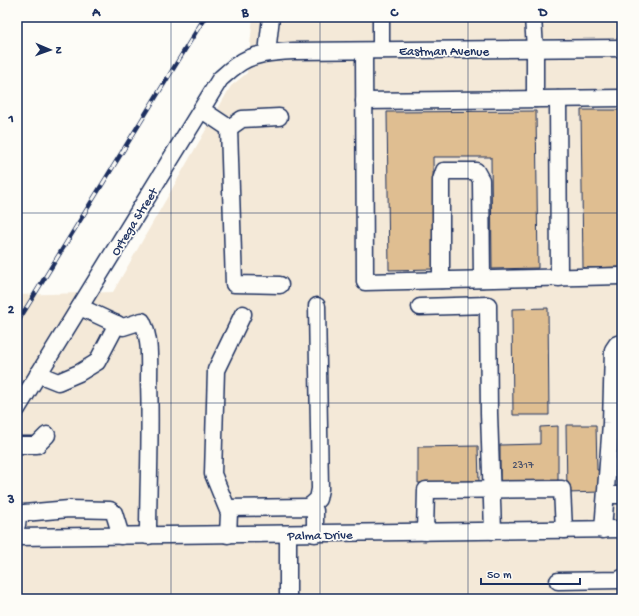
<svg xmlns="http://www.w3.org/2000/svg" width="639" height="616" font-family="'Gochi Hand',sans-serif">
<rect width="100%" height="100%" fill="#fdfcf7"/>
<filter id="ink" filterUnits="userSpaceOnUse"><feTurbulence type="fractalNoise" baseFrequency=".025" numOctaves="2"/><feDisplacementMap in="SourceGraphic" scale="8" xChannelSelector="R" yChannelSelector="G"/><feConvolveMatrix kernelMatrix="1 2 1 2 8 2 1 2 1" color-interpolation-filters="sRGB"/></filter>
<g filter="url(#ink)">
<path fill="#f4e9d8" d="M253 17H622V599H17V295L113 292 231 86 247 73Z"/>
<g fill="#dfbe91" stroke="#1b2f5e">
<path d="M581 110H622V267L583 268Z"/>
<path d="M536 111 538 268 492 269 491 157H433L434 269 389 270 387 112Z"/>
<path d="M548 308 549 415H513L512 309Z"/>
<path d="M566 425H596L597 470H600V492L567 493Z"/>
<path d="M558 426V481L500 482V445L540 444V427Z"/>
<path d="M478 446 479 482 418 483V447Z"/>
</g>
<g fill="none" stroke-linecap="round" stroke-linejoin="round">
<g stroke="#1b2f5e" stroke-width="19">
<g id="minor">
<path d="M533 17 535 49V99"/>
<path d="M381 50V17"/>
<path d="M364 51 365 282 622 276"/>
<path d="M267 53 271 17"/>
<path d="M558 99 559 278"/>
<path d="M364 101 622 98"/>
<path d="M202 110 229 128"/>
<path d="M229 128 234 284 280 285"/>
<path d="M229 128 242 119 279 117"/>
<path d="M441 280V180L444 171H476L481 180 482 279"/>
<path d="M80 307 123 327 142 321C151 339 149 361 149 382 151 433 148 484 148 536"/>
<path d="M420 307 488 305 489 413 493 531"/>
<path d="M38 374 58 382 79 373 97 362 117 324"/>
<path d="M17 409 220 79C226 74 231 69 237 65 253 53 274 52 294 51L622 48"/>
<path d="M17 445H37L47 435"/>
<path d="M607 495H622"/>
<path d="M309 507 318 499 320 489 317 306"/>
<path d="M228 508 309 507 315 511V534"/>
<path d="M17 525 18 516 24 513 69 509 110 510 114 513 121 536"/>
<path d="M603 530 611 423 613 350 617 344 622 343"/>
<path d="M425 532 426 490 562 489 564 530"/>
<path d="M288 534V599"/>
<path d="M228 535 229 513 213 474 216 370 243 314"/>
<path d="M17 537 622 529"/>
<path d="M558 581 619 580 622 578"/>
</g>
</g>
<use href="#minor" stroke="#fdfcf7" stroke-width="16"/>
<g stroke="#1b2f5e" stroke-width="4.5">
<path id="rail" d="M17 323 205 17"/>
</g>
<use href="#rail" stroke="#fdfcf7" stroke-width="3" stroke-dasharray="9" stroke-linecap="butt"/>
</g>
</g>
<path fill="none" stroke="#1b2f5e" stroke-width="1" stroke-opacity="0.55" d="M171 17V599M320 17V599M468 17V599M17 213H622M17 403H622"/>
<g text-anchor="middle" stroke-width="3.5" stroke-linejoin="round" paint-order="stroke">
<g font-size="11" fill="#4c536b">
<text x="523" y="468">2317</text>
</g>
<g font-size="13" fill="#1b2f5e" stroke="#fdfcf7">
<text x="444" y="55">Eastman Avenue</text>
<text transform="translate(133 221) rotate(-58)" y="5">Ortega Street</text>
<text transform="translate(320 534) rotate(-1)" y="5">Palma Drive</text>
</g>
</g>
<rect width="639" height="616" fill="none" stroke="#fdfcf7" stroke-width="44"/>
<g transform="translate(50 50) rotate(92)" stroke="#fdfcf7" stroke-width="3" paint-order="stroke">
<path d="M0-3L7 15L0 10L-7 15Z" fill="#1b2f5e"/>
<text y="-6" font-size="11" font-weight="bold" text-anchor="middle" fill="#1b2f5e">N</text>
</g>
<path d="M481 578v6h99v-6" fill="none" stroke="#1b2f5e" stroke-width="2"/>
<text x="487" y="578" font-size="12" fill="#1b2f5e" stroke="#fdfcf7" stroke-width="3" paint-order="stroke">50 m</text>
<rect x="22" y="22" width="595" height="572" fill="none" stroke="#1b2f5e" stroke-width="1.5"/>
<g font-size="13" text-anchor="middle" font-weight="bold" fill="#1b2f5e">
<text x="96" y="16">A</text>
<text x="245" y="16">B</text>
<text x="394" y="16">C</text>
<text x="543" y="16">D</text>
<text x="11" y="122">1</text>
<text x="11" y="313">2</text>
<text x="11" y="503">3</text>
</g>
</svg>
